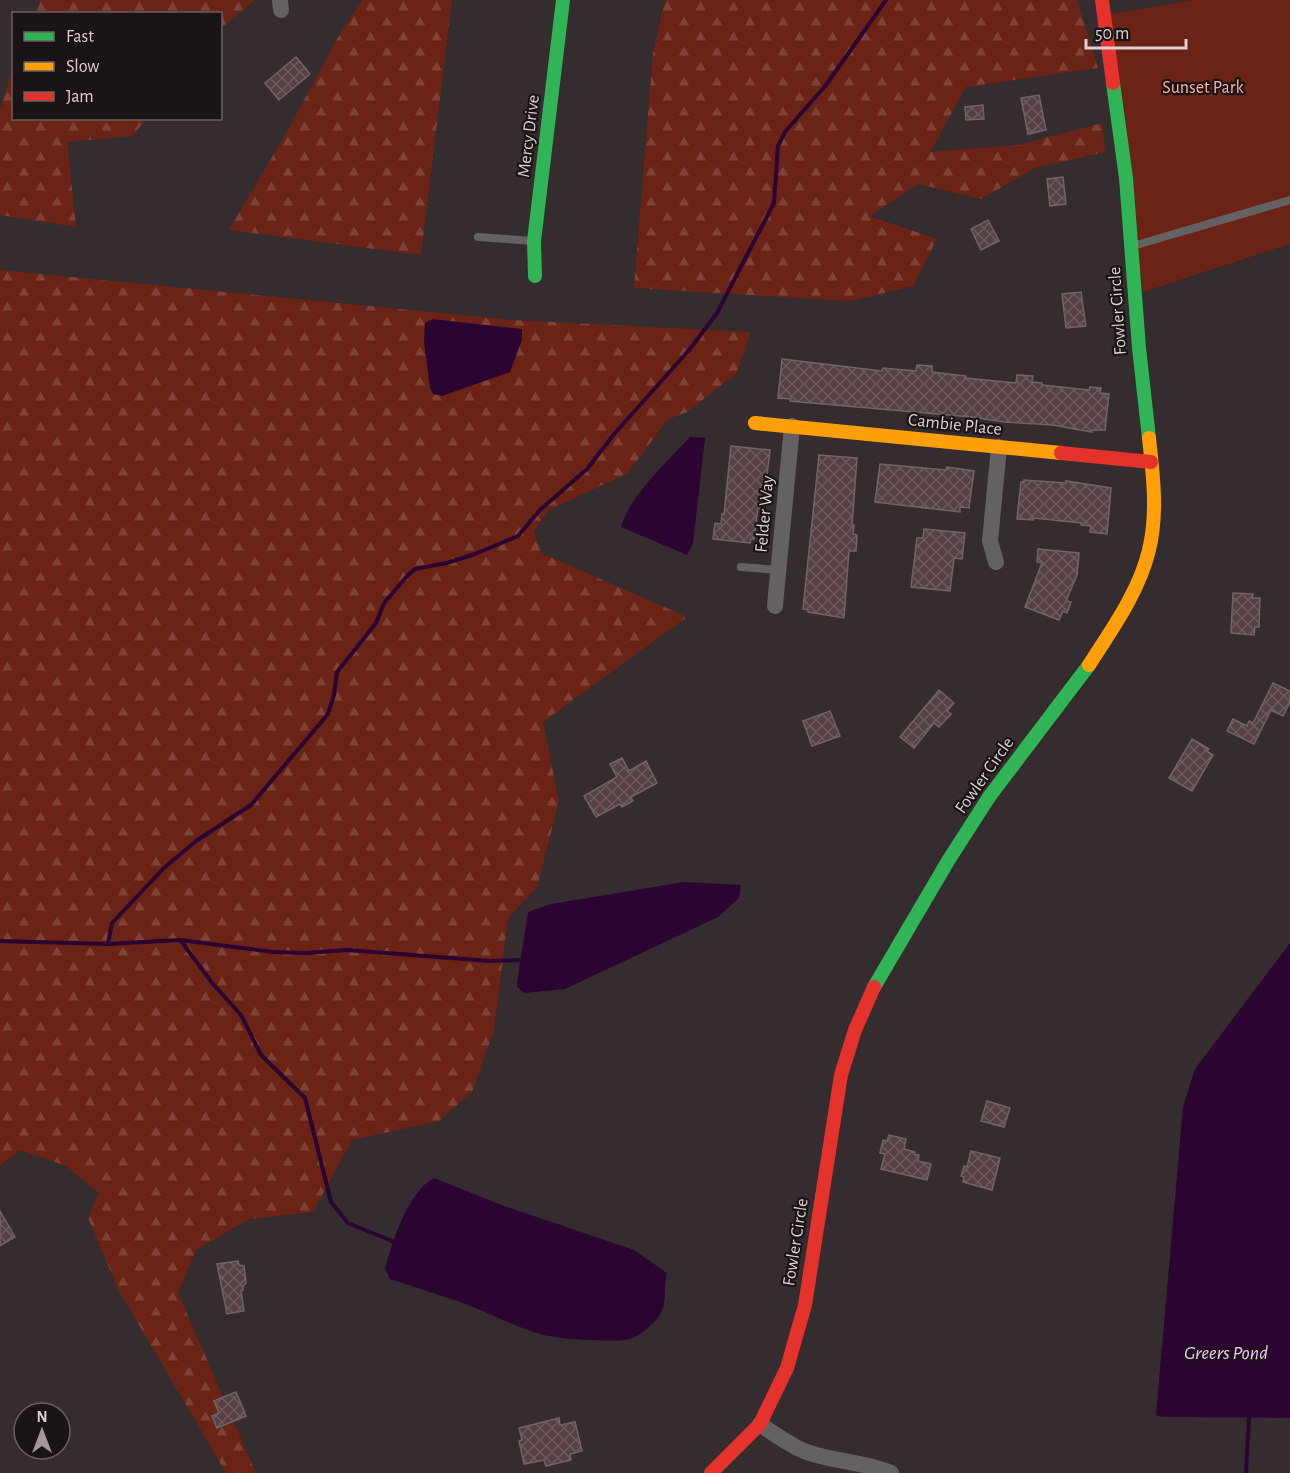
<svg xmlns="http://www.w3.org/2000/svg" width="1290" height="1473" font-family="'Alegreya Sans',sans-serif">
<defs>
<pattern id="forest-firs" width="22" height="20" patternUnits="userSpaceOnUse" patternTransform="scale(1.5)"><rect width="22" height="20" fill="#6a2315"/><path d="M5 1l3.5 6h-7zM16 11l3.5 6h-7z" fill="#7f4236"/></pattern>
<pattern id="building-cross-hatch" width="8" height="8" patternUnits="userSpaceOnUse" patternTransform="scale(1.5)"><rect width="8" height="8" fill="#564044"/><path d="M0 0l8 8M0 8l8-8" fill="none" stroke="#6e5b5e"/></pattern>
</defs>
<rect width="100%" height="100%" fill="#342c2f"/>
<g fill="url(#forest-firs)">
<path d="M41 0H255L221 28 220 14 36 13Z"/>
<path d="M362 0H452L421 255 229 230 284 137 337 39Z"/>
<path d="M665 0H1077L1098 68 966 87 930 152 1018 145 1102 123 1105 152 1035 168 981 199 918 184 869 216 937 239 913 286 851 301 634 288 653 53Z"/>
<path d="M13 67 14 118 146 119 133 136 67 142 76 227 0 215V110Z"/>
<path d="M0 270 513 320 751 332 736 374 687 412 668 419 628 473 547 511 534 532 541 553 687 617 543 722 559 801 537 887 508 918 494 1030 472 1092 439 1121 352 1140 313 1212 249 1219 196 1250 178 1293 256 1473H226L118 1289 88 1218 99 1193 66 1166 20 1150 0 1166Z"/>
</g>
<path fill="#6a2315" d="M1192 0H1290V244L1143 292 1108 15Z"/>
<g fill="#2c0432">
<path d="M433 319 522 329V340L510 372 442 396 433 394 430 388 424 342 425 323Z"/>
<path d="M690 437 705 438 693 543 687 555 621 527C631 494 667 462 690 437Z"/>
<path d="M684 882 741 885 739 898 718 917 565 989 524 993 517 987C519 962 525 938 528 912L551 904Z"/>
<path d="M1290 943V1418L1162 1417 1156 1415 1183 1107 1195 1069Z"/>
<path d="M434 1178 504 1206 634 1250 667 1273C663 1289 668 1303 659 1316 652 1326 641 1335 630 1339 615 1343 555 1339 540 1334 513 1326 489 1313 463 1303 439 1295 414 1287 390 1279L385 1269C392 1242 408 1192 434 1178Z"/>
</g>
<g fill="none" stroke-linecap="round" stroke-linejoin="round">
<g stroke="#2c0432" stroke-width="4">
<path d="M0 941 108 944 180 940 273 952 306 953 347 950 490 961 519 960"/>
<path d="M181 941 213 984 241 1015 261 1055 305 1098 331 1202 348 1223 392 1241"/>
<path d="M108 944 112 923 164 868 196 841 251 805 328 714 334 695 337 672 376 623 384 603 408 575 415 569 447 563 475 554 518 536 540 510 587 469 615 433 690 349 717 313 774 203 778 146 785 132 826 85 886 0"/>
<path d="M1246 1473 1249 1418"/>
</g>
</g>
<g fill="url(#building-cross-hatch)" stroke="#6d6567" stroke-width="1.5">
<path d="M296 57 310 74 279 100 265 83Z"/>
<path d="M1039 95 1046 130 1028 134 1021 98Z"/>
<path d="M983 105 984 119 966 120 965 107Z"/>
<path d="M1063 177 1066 204 1050 206 1047 179Z"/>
<path d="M988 220 999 241 981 250 971 229Z"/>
<path d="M1081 292 1086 326 1066 328 1062 294Z"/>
<path d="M782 359 882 371 883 368 916 371 917 365 932 366V372L966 376 965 378 1016 383 1017 375 1033 376 1032 382 1042 383V385L1089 390 1090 387 1101 388 1100 393 1109 394 1105 430H1092V432L1053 425 1004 422 971 417 790 401 791 399 778 398Z"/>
<path d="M731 446 770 450 764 501H762L761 508H758L754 539H751L750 543 713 539 715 523 721 524 722 514H724Z"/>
<path d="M819 455 857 458 852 525H854L853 534 857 535 856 551H849L844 618 808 612V610L803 609Z"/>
<path d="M880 464 946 470 947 467 974 471 969 508 960 507V512L875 502Z"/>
<path d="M1024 480 1066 483V481L1111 488 1107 534 1090 532 1091 526 1081 525 1082 523 1033 518V520L1017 519 1021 482H1024Z"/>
<path d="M924 529 965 533 962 559 954 558 950 591 911 587 917 538H923Z"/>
<path d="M1038 549 1079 553 1077 575 1066 601 1071 602 1067 613 1063 611 1059 620 1025 607 1042 563 1037 562Z"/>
<path d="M1233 593 1253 594 1252 598H1260L1259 627H1255L1254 635 1231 633Z"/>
<path d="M1273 683 1290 691V702L1283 716 1271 710 1254 744 1227 731 1233 719 1247 726 1249 721 1253 723Z"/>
<path d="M939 690 954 703 947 711 951 714 939 727 934 723 914 748 900 737Z"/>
<path d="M830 711 840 736 812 746 803 721Z"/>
<path d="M1192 739 1209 749 1207 751 1213 755 1192 791 1169 778Z"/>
<path d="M622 758 629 771 646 761 657 783 631 797 633 801 622 807 620 804 596 817 584 796 617 777 610 764Z"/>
<path d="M987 1101 1010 1108 1004 1127 981 1121Z"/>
<path d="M889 1135 906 1139 904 1149 915 1152 914 1154 919 1155 918 1161 931 1164 927 1180 881 1169 885 1154 880 1153 883 1140 887 1141Z"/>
<path d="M971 1151 1000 1158 992 1190 963 1182 964 1177 961 1176 964 1166 967 1167Z"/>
<path d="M0 1211 15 1237 0 1246Z"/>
<path d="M238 1261 239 1265 244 1266 246 1283 243 1286V1290L241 1291 244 1311 227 1314 217 1264Z"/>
<path d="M236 1392 246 1416 217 1428 212 1416 219 1413 214 1401Z"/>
<path d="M559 1418 560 1425 575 1422 582 1451 570 1454 571 1460 546 1466 544 1460 524 1464 519 1441 522 1440 519 1428Z"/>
</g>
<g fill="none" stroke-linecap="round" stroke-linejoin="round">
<g stroke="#646163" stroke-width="8">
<path d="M478 237 534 241"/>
<path d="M1133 246 1290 200"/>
<path d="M741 567 779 570"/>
</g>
<g stroke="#646163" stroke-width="16">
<path d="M280 0 281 10"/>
<path d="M996 562 990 541 999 447"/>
<path d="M775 606 792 426"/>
<path d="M760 1424C774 1434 788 1444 804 1451 832 1462 863 1461 891 1473"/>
</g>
<g stroke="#30b455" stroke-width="14">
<path d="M1113 83 1126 178 1139 348 1149 438"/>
<path d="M535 276 534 241 563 0"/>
<path d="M874 987 948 861 989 797 1089 665"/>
</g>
<g stroke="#ff9f0a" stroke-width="14">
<path d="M755 423 1061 453"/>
<path d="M1089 665C1112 629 1139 592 1149 550 1158 513 1153 475 1149 438"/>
</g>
<g stroke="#e5322d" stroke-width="14">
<path d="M1102 0 1113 83"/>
<path d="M1061 453 1151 462"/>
<path d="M711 1473 760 1424 787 1368 805 1305 841 1075 855 1030 874 987"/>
</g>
</g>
<g text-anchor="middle" stroke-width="4.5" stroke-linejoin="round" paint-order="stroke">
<g font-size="18" fill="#fbaf9d" stroke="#1b1416">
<text x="1203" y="93">Sunset Park</text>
</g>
<g font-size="18" fill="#dcd1d5" stroke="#1b1416">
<text transform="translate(528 136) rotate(-83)" y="6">Mercy Drive</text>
<text transform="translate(1117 311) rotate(-94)" y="6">Fowler Circle</text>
<text transform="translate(955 424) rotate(6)" y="6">Cambie Place</text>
<text transform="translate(764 514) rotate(-85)" y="6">Felder Way</text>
<text transform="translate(984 775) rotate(-55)" y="6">Fowler Circle</text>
<text transform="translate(795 1242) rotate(-81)" y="6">Fowler Circle</text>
</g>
<g font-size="20" font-style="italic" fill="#f3c2fc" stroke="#1b1416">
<text x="1226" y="1359">Greers Pond</text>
</g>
</g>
<rect x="12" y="12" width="210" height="108" fill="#1b1416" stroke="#686062" stroke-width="1.5"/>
<rect x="24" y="32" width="30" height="9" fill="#30b455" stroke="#686062" stroke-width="1.5"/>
<text x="66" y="42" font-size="18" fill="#dcd1d5">Fast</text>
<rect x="24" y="62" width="30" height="9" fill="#ff9f0a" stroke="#686062" stroke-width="1.5"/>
<text x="66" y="72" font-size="18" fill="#dcd1d5">Slow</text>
<rect x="24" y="92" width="30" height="9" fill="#e5322d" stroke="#686062" stroke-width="1.5"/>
<text x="66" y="102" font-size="18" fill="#dcd1d5">Jam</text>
<g transform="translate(42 1431)"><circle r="28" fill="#1b1416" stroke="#686062" stroke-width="1.5"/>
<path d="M0-4.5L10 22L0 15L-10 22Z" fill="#a1979b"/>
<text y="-9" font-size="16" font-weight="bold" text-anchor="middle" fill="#dcd1d5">N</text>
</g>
<path d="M1086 39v9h100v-9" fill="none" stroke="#dcd1d5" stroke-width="3"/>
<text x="1095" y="39" font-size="18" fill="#dcd1d5" stroke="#1b1416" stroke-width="4.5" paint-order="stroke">50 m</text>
</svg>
